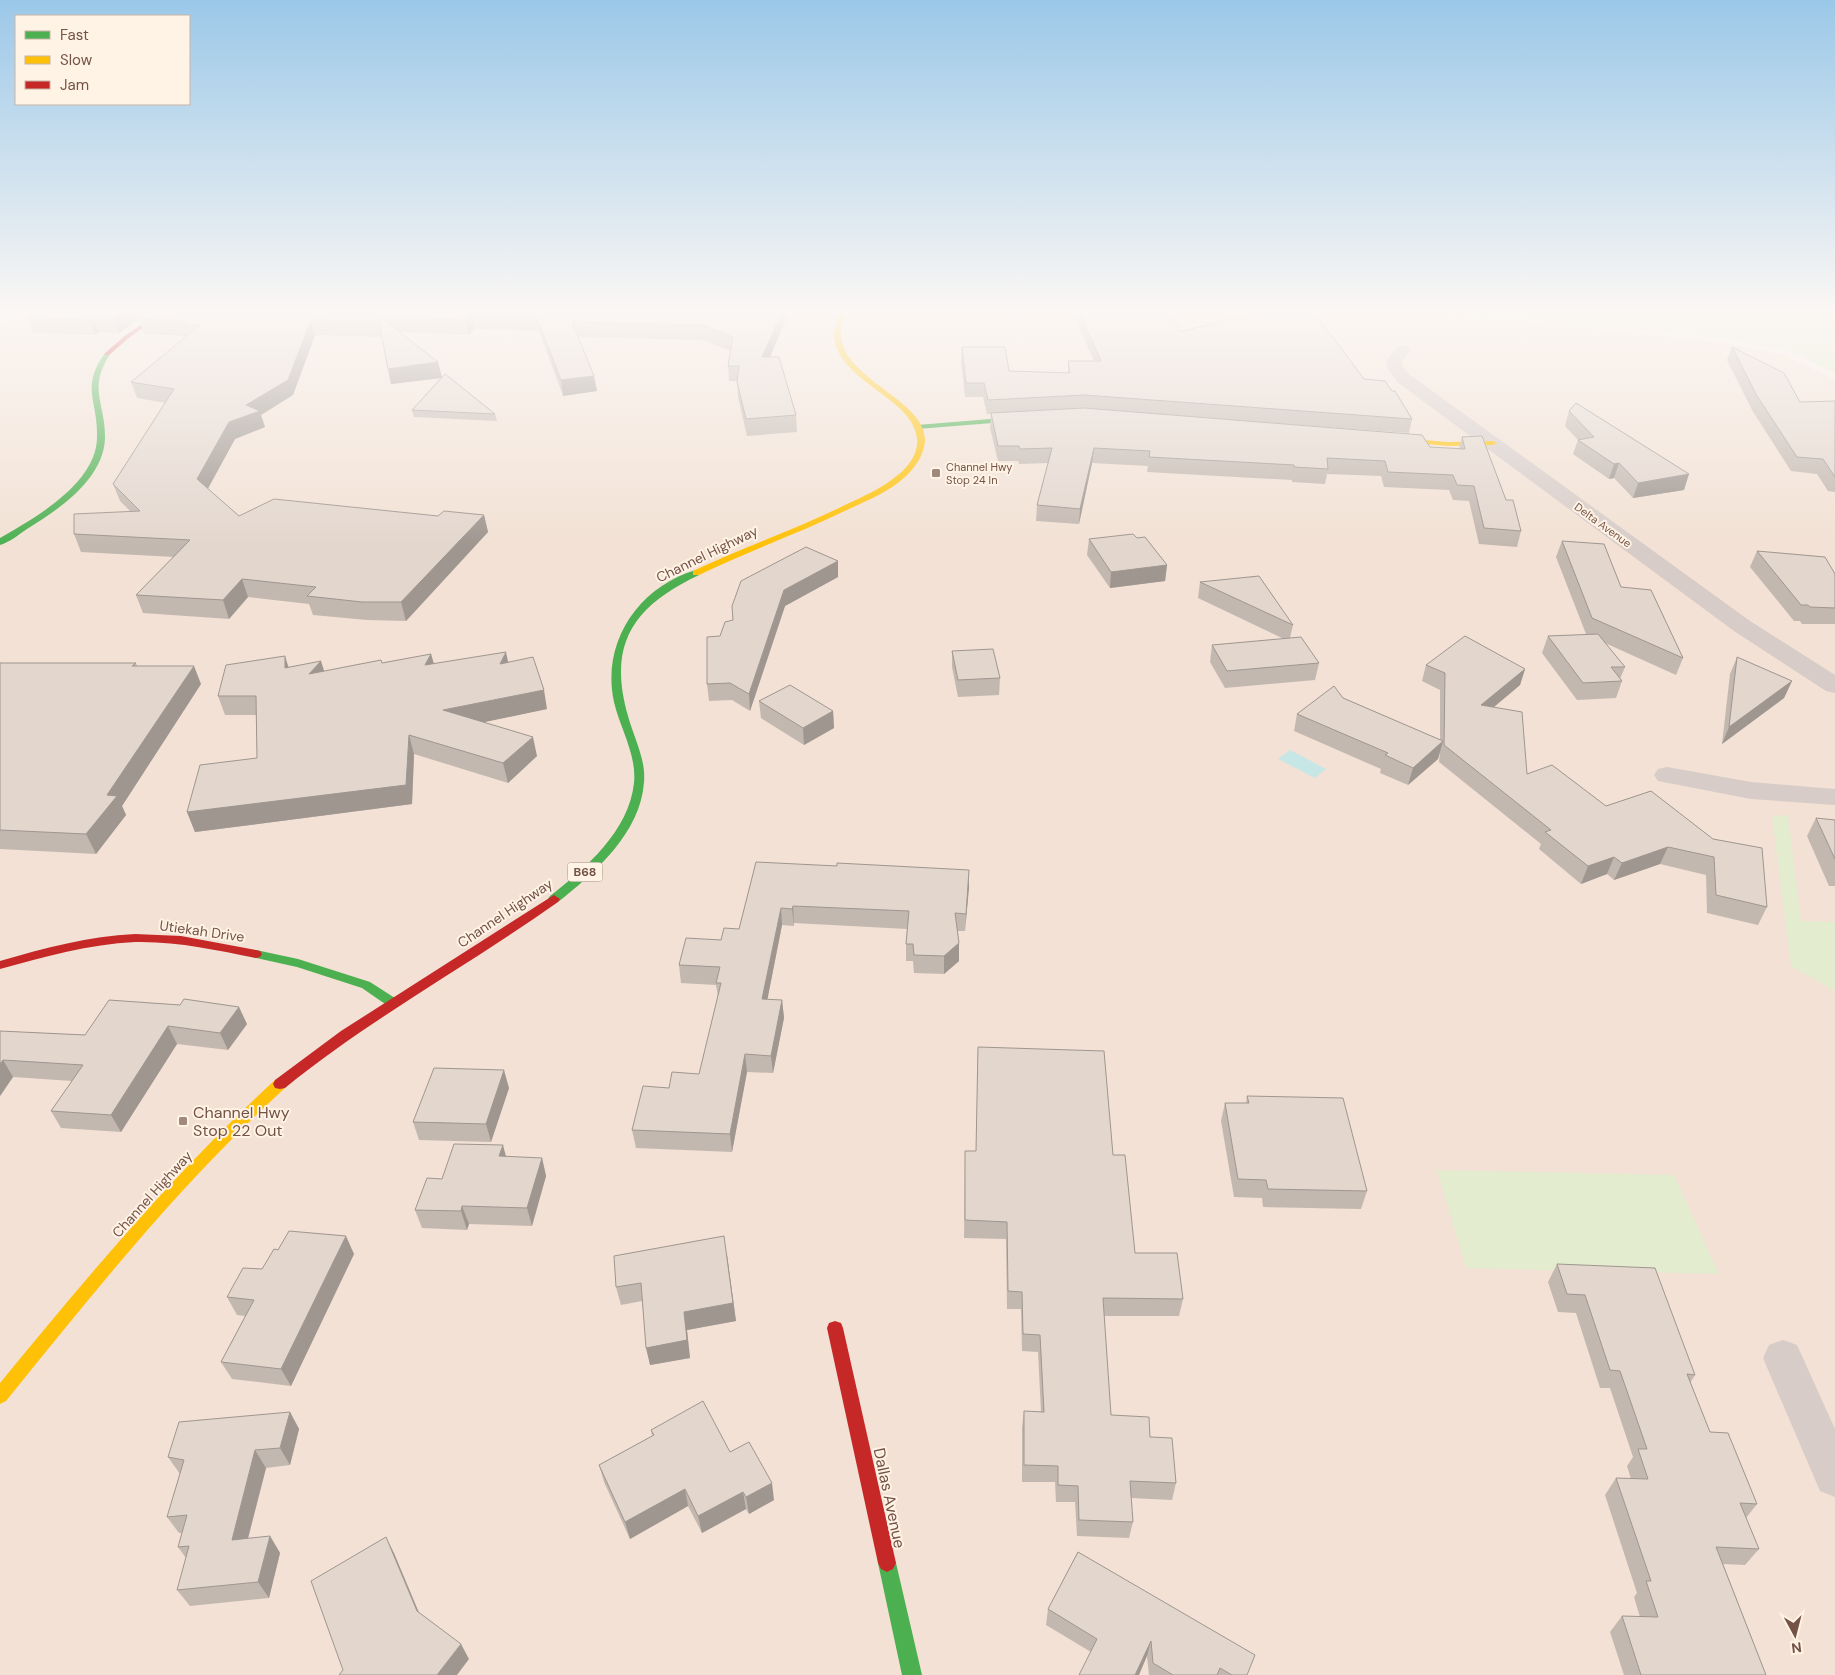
<svg xmlns="http://www.w3.org/2000/svg" width="1835" height="1675" font-family="'DM Sans',sans-serif">
<rect width="100%" height="100%" fill="#f6eee6"/>
<path fill="#f2e1d4" d="M28 312H1439L1720 342 1784 355 1835 380V1675H0V324Z"/>
<g fill="#e3eccf">
<path d="M1449 312H1835V373L1792 352 1728 339Z"/>
<path d="M1788 815 1801 921 1835 922V991L1791 966 1772 816Z"/>
<path d="M1437 1170 1674 1175 1719 1274 1466 1268Z"/>
</g>
<path fill="#c7e7e7" d="M1290 750 1326 769 1315 778 1278 759Z"/>
<g fill="none" stroke-linecap="round" stroke-linejoin="round">
<g fill="#d7ccc8" fill-rule="evenodd">
<path d="M1403 345 1409 347 1411 350 1402 361 1404 368 1409 374 1750 621 1835 675V693L1826 691 1734 631 1397 382 1388 369 1386 361 1397 347Z"/>
<path d="M1667 767 1751 782 1835 789V805L1751 799 1658 781 1654 775 1658 769Z"/>
<path d="M1783 1340 1797 1345 1835 1429V1497L1820 1491 1763 1358 1769 1345Z"/>
</g>
<g fill="#4caf50" fill-rule="evenodd">
<path d="M105 353 110 354C87 390 106 403 105 439 103 480 58 510 27 529 18 535 10 542 0 545V538C35 518 97 483 97 437 98 400 80 388 105 353Z"/>
<path d="M1028 416H1031V420L917 429 913 427 917 425Z"/>
<path d="M696 570 699 571V575C634 606 607 643 628 716 634 738 646 759 644 782 641 832 595 873 558 902H550L548 899 550 896C586 868 629 831 634 783 637 755 620 728 614 702 601 643 638 587 696 570Z"/>
<path d="M256 950 298 959 370 982 398 1000 399 1003 398 1006H388L362 988 297 967 252 957 250 954 252 951Z"/>
<path d="M887 1554 893 1557 896 1563 922 1675H902L878 1563 881 1557Z"/>
</g>
<g fill="#ffc107" fill-rule="evenodd">
<path d="M840 312H846C844 319 841 327 841 334 842 380 927 400 925 441 924 455 915 468 905 477 889 492 868 500 849 509 800 533 748 551 699 575H693V571C742 548 794 530 843 506 862 497 883 488 899 474 909 466 919 452 917 438 913 397 835 381 834 334 834 327 838 319 840 312Z"/>
<path d="M1387 437 1448 442 1493 441 1497 443 1493 445 1448 446 1390 441H1387Z"/>
<path d="M280 1079 285 1080 287 1084 285 1088C181 1183 94 1292 6 1401L0 1404V1383C87 1277 174 1173 275 1080Z"/>
</g>
<g fill="#c62828" fill-rule="evenodd">
<path d="M159 312H166L130 337 109 355H105V353L126 335Z"/>
<path d="M554 895 560 899 558 902C468 966 371 1018 285 1088L280 1089 275 1088 273 1084 275 1080 341 1031Z"/>
<path d="M135 934 181 936 256 950 260 951 262 954 260 957 256 958C216 950 176 941 135 942 89 944 44 957 0 969V961C45 948 89 936 135 934Z"/>
<path d="M835 1321 841 1323 843 1328 896 1563 893 1569 887 1572 881 1569 878 1563 827 1328 829 1323Z"/>
</g>
</g>
<g fill="#c3b8b0">
<path d="M150 312H789L770 357 796 415 797 432 747 436 738 398 737 381H729L728 366 730 351 703 340 578 337 597 391 563 396 539 331 474 329 469 335 400 332 438 362 442 377 495 414 497 421 414 417 412 410 441 378 391 384 388 369 382 337 315 335 293 395 261 415 265 427 235 439 208 489 239 516H438L484 515 488 532 406 621 367 620 313 615 309 604 248 597 229 619 143 613 136 595 174 557 81 552 74 534 130 511 120 501 113 484 166 403 137 398 131 382 187 336 144 334 139 319 119 333 99 332 95 335 33 333 27 318Z"/>
<path d="M1072 312H1167L1180 332 1364 379 1392 391 1412 419 1409 433 1267 423 1430 447 1459 449 1462 437 1506 500 1521 531 1517 547 1479 544 1469 501 1453 500 1449 490 1384 487 1381 476 1327 474 1325 484 1292 482V480L1147 472 1148 466 1092 463 1079 524 1036 521 1037 505 1048 463 1019 464 1018 461H998L990 428 991 414H987L983 397H965L961 361 962 347 1009 371 1068 373V361H1094Z"/>
<path d="M1732 347 1800 402 1835 401V492L1828 491 1817 474 1791 471 1752 410 1727 360Z"/>
<path d="M1569 411 1684 490 1633 498 1614 478 1609 479 1573 454 1578 440 1565 426Z"/>
<path d="M1137 538 1167 565 1165 581 1110 588 1087 555 1089 539Z"/>
<path d="M1562 541 1621 587 1683 658 1676 675 1605 643 1625 667 1620 679 1622 681 1616 698 1577 700 1542 653 1548 636 1587 635 1586 634 1556 557Z"/>
<path d="M1757 551 1835 574V624H1802L1800 621H1794L1750 567Z"/>
<path d="M838 561V577L785 606 750 711 732 700 709 701 707 684 720 636 733 620Z"/>
<path d="M1200 582 1293 625 1290 638 1319 663 1315 680 1225 688 1210 662 1212 645 1284 639 1198 598Z"/>
<path d="M952 651 1000 678 999 695 958 697 952 667Z"/>
<path d="M431 654 434 664 508 662 547 709 483 722 537 756 508 783 414 754 412 804 195 832 187 812 257 758 256 715H225L218 696 324 671 382 663Z"/>
<path d="M1737 657 1792 681 1784 698 1722 744 1730 674Z"/>
<path d="M0 663H136L137 666 201 684 122 806 126 815 96 854 0 849Z"/>
<path d="M1426 665 1525 669 1520 685 1494 707 1527 774 1606 806 1651 791 1767 907 1758 925 1707 913 1706 875 1660 864 1614 880 1607 874 1581 884 1539 849 1541 844 1439 762 1440 752 1438 759 1408 785 1380 773 1381 769 1294 731 1297 714 1343 698 1440 740V690L1422 681Z"/>
<path d="M759 701 833 711 834 728 804 745 761 718Z"/>
<path d="M1816 818 1835 820V886H1829L1807 836Z"/>
<path d="M756 862 969 887 965 931H957L959 961 944 974 914 973 913 961H906V944L907 929 794 923V926L782 925 767 1000H782L784 1018 773 1073 747 1072 732 1152 636 1148 632 1130 669 1088 699 1074 718 996 716 985 681 983 679 965 739 929Z"/>
<path d="M180 1005 247 1024 228 1050 177 1044 121 1132 61 1128 51 1111 72 1081 13 1077 0 1096V1031L85 1035Z"/>
<path d="M978 1047 1113 1155 1135 1253 1183 1299 1179 1316H1104L1111 1415 1150 1437 1176 1483 1172 1500 1131 1498 1133 1522 1129 1538 1077 1536 1075 1502H1056L1055 1482H1022V1428L1024 1411 1041 1412 1038 1352 1022 1351 1021 1309H1007L1006 1239 964 1238 965 1151H976Z"/>
<path d="M509 1088 491 1142 419 1140 413 1122Z"/>
<path d="M1247 1096 1367 1191 1361 1209 1263 1207 1262 1198 1234 1197 1221 1121 1225 1103H1246Z"/>
<path d="M506 1157 542 1158 546 1176 532 1226 469 1224 467 1230 422 1228 415 1210 442 1179Z"/>
<path d="M354 1254 291 1386 232 1379 221 1362 245 1316 237 1315 227 1297 262 1269Z"/>
<path d="M727 1255 736 1321 687 1330 690 1358 650 1365 642 1301 621 1305 616 1287Z"/>
<path d="M1557 1264 1695 1375 1690 1383 1710 1432 1757 1504 1746 1518 1759 1549 1745 1565 1723 1564 1766 1675H1624L1610 1632 1622 1616 1640 1617 1634 1597 1637 1593 1605 1495 1616 1478 1631 1479 1627 1466 1633 1457 1610 1388H1600L1576 1313 1558 1312 1548 1282Z"/>
<path d="M290 1412 299 1429 290 1465 266 1468 248 1539 270 1536 280 1553 269 1598 190 1606 177 1590 186 1558 178 1547 182 1533H179L167 1517 180 1474 168 1457Z"/>
<path d="M651 1430 730 1452 774 1500 749 1514 746 1509 702 1533 688 1506 630 1539 604 1482 599 1465 652 1436Z"/>
<path d="M1078 1552 1247 1675H1149L1147 1656 1091 1652 1046 1625 1048 1609Z"/>
</g>
<g fill="#9f9690">
<path d="M123 312H150L119 333 113 318Z"/>
<path d="M782 312H789L763 373 762 357Z"/>
<path d="M471 314 474 329 469 335 466 320Z"/>
<path d="M94 317 99 332 95 335 90 320Z"/>
<path d="M311 320 315 335 293 395 261 415 265 427 235 439 203 497 197 479 229 422 246 405Z"/>
<path d="M438 362 442 378 391 384 388 369Z"/>
<path d="M594 376 597 391 563 396 561 380Z"/>
<path d="M1094 448 1092 463 1079 524 1080 509Z"/>
<path d="M1619 463 1614 478 1609 479 1614 464Z"/>
<path d="M1689 474 1684 490 1633 498 1638 483Z"/>
<path d="M484 515 488 532 406 621 401 602Z"/>
<path d="M838 561V577L785 606 750 711 749 694 784 590Z"/>
<path d="M1167 565 1165 581 1110 588 1111 572Z"/>
<path d="M242 579 248 597 229 619 223 600Z"/>
<path d="M506 652 510 671 500 664Z"/>
<path d="M431 654 436 672 425 665Z"/>
<path d="M285 656 291 675 285 668Z"/>
<path d="M321 661 327 680 309 674Z"/>
<path d="M194 666 201 684 122 806 126 815 96 854 86 834 107 795Z"/>
<path d="M1525 669 1520 685 1476 722 1481 705Z"/>
<path d="M1792 681 1784 698 1722 744 1729 727Z"/>
<path d="M544 690 547 709 447 730 443 710Z"/>
<path d="M833 711 834 728 804 745 803 728Z"/>
<path d="M409 735 414 754 412 804 195 832 187 812Z"/>
<path d="M533 737 537 756 508 783 503 763Z"/>
<path d="M1443 741 1438 759 1408 785 1413 768Z"/>
<path d="M1668 847 1660 864 1614 880 1622 863Z"/>
<path d="M1614 857 1607 874 1581 884 1588 866Z"/>
<path d="M969 870V887L965 931 966 914Z"/>
<path d="M793 906 794 923V926L792 909Z"/>
<path d="M781 908 782 925 764 1017 762 999Z"/>
<path d="M959 943V961L944 974V956Z"/>
<path d="M782 1000 784 1018 773 1073 771 1056Z"/>
<path d="M239 1007 247 1024 228 1050 220 1033Z"/>
<path d="M168 1026 177 1044 121 1132 111 1115Z"/>
<path d="M745 1054 747 1072 732 1152 730 1134Z"/>
<path d="M3 1060 13 1077 0 1096V1064Z"/>
<path d="M504 1070 509 1088 491 1142 486 1124Z"/>
<path d="M503 1145 508 1164 499 1156Z"/>
<path d="M542 1158 546 1176 532 1226 527 1208Z"/>
<path d="M462 1206 469 1224 467 1230 461 1211Z"/>
<path d="M346 1236 354 1254 291 1386 281 1369Z"/>
<path d="M727 1255 736 1321 687 1330 690 1358 650 1365 646 1348 684 1312Z"/>
<path d="M290 1412 299 1429 290 1465 280 1448Z"/>
<path d="M255 1450 266 1468 243 1557 232 1540Z"/>
<path d="M772 1483 774 1500 749 1514 746 1497Z"/>
<path d="M685 1489 688 1506 630 1539 625 1522Z"/>
<path d="M743 1492 746 1509 702 1533 698 1516Z"/>
<path d="M270 1536 280 1553 269 1598 258 1582Z"/>
<path d="M386 1537 394 1553 425 1627 417 1611Z"/>
<path d="M1151 1641 1147 1656 1139 1675H1135Z"/>
<path d="M461 1644 469 1659 457 1675H437Z"/>
</g>
<g fill="#e3d6cd" stroke="#9f9690">
<path d="M37 312H123L113 318 94 317 90 320 27 318Z"/>
<path d="M150 312H782L762 357H779L796 415 746 419 737 382 739 366H728L733 337 702 325 572 322 594 376 561 380 536 316 471 314 466 320 380 317 438 362 388 369 379 322 311 320 288 380 246 405 260 411 229 422 197 479 239 516 274 499 438 516 444 511 484 515 401 602H362L307 596 316 587 242 579 223 600 136 595 190 540 74 534V514L140 511 113 484 174 389 131 382 200 325 183 324 187 321 139 319Z"/>
<path d="M1079 312H1167L1180 332 1258 312H1314L1364 379 1385 381 1392 391H1395L1412 419 1084 395 988 400 984 383H966L962 347H1005L1009 371 1070 373 1068 361H1101Z"/>
<path d="M1732 347 1784 373 1800 402 1835 401V477L1823 459 1797 457 1757 396Z"/>
<path d="M445 374 495 414 412 410Z"/>
<path d="M1576 403 1689 474 1638 483 1619 463 1614 464 1578 440 1594 437 1569 411Z"/>
<path d="M1084 408 1422 435 1430 447 1465 449 1462 437 1482 436 1506 500H1513L1521 531 1484 528 1474 486 1457 485 1453 475 1388 472 1385 461 1327 458 1328 469 1294 467V465L1149 457 1150 451 1094 448 1080 509 1037 505 1052 448 1020 449 1019 446H998L991 413Z"/>
<path d="M1133 534 1137 538 1145 537 1167 565 1111 572 1089 539Z"/>
<path d="M1562 541 1604 544 1621 587 1651 590 1683 658 1592 618Z"/>
<path d="M806 547 838 561 784 590 749 694 730 683 707 684V637L720 636 725 622 733 620 732 606 741 581Z"/>
<path d="M1757 551 1825 557 1835 574V608L1810 607 1808 605H1801Z"/>
<path d="M1259 576 1293 625 1200 582Z"/>
<path d="M1598 634 1625 667H1611L1622 681 1583 683 1548 636Z"/>
<path d="M1465 636 1525 669 1481 705 1522 712 1527 774 1552 765 1606 806 1651 791 1713 839 1762 848 1767 907 1716 895 1714 857 1668 847 1622 863 1614 857 1588 866 1545 832 1551 830 1444 745 1445 673 1426 665Z"/>
<path d="M1301 637 1319 663 1227 671 1212 645Z"/>
<path d="M993 649 1000 678 958 680 952 651Z"/>
<path d="M506 652 500 664 533 657 544 690 443 710 533 737 503 763 409 735 406 785 187 812 200 765 257 758 256 696H218L226 665 285 656V668L321 661 309 674 381 660 382 663 431 654 425 665Z"/>
<path d="M1737 657 1792 681 1729 727Z"/>
<path d="M0 663H136L132 666H194L107 795 117 796 86 834 0 830Z"/>
<path d="M790 685 833 711 803 728 759 701Z"/>
<path d="M1334 686 1343 698 1443 741 1413 768 1385 755 1388 753 1297 714Z"/>
<path d="M1816 818 1835 820V859Z"/>
<path d="M756 862 837 866V863L969 870 966 914 955 913 959 943 944 956 914 955 913 944H906L909 911 793 906 792 909 781 908 762 999 782 1000 771 1056 745 1054 730 1134 632 1130 643 1086 669 1088 672 1072 699 1074 721 983H716L720 967 679 965 686 938 721 940 724 928 739 929Z"/>
<path d="M184 999 239 1007 220 1033 168 1026 111 1115 51 1111 83 1065 3 1060 0 1064V1031L85 1035 109 1000 180 1005Z"/>
<path d="M978 1047 1104 1051 1113 1155H1125L1135 1253H1177L1183 1299 1103 1298 1111 1415 1149 1417 1150 1437 1172 1438 1176 1483 1130 1481 1133 1522 1079 1520 1078 1486 1058 1485V1466L1024 1465V1411L1044 1412 1040 1335 1023 1334 1022 1292 1008 1291 1007 1222 965 1220V1151H976Z"/>
<path d="M434 1068 504 1070 486 1124 413 1122Z"/>
<path d="M1247 1096 1343 1098 1367 1191 1268 1189 1266 1180 1238 1179 1225 1103H1249Z"/>
<path d="M454 1144 503 1145 499 1156 542 1158 527 1208 462 1206 461 1211 415 1210 427 1178 442 1179Z"/>
<path d="M289 1231 346 1236 281 1369 221 1362 254 1300 227 1297 243 1268 262 1269 274 1249 278 1250Z"/>
<path d="M724 1236 733 1303 684 1312 687 1340 646 1348 641 1283 616 1287 614 1256Z"/>
<path d="M1557 1264 1655 1268 1695 1375 1687 1374 1710 1432 1728 1433 1757 1504 1740 1503 1759 1549 1716 1547 1766 1675H1641L1622 1616 1658 1617 1646 1581H1651L1616 1478 1648 1479 1638 1449H1647L1620 1371 1610 1370 1585 1295 1567 1294Z"/>
<path d="M703 1401 730 1452 749 1442 772 1483 746 1497 743 1492 698 1516 685 1489 625 1522 599 1465 654 1435 651 1430Z"/>
<path d="M290 1412 280 1448 255 1450 232 1540 270 1536 258 1582 177 1590 189 1546 178 1547 187 1515 167 1517 184 1460 168 1457 179 1422Z"/>
<path d="M386 1537 417 1611 461 1644 437 1675H339L343 1670 311 1581Z"/>
<path d="M1078 1552 1255 1655 1247 1675H1232L1220 1668 1217 1675H1173L1153 1663 1151 1641 1135 1675H1079L1097 1639 1048 1609Z"/>
</g>
<linearGradient id="sky" x2="0" y2="1"><stop stop-color="#9bc8e8"/><stop offset="0.57" stop-color="#fbf7f4"/><stop offset="1" stop-color="#fbf7f4" stop-opacity="0"/></linearGradient>
<rect width="1835" height="546" fill="url(#sky)"/>
<g fill="#a2897e" stroke="#fff3e6" stroke-width="2">
<rect x="931" y="468" width="10" height="10" rx="2.5"/>
<rect x="178" y="1116" width="10" height="10" rx="2.5"/>
</g>
<g text-anchor="middle" stroke-width="4" stroke-linejoin="round" paint-order="stroke">
<g font-size="11" fill="#745246" stroke="#fff3e6" text-anchor="start">
<text x="946" y="471">Channel Hwy<tspan x="946" dy="13">Stop 24 In</tspan></text>
</g>
<g font-size="11" fill="#745246" stroke="#fff3e6">
<text transform="translate(1603 525) rotate(36)" y="4">Delta Avenue</text>
</g>
<rect fill="#fff3e6" stroke="#9e8276" stroke-width="1" x="567.5" y="862.5" width="35" height="19" rx="4"/>
<g font-size="12" font-weight="bold" fill="#745246">
<text x="585" y="876">B68</text>
</g>
<g font-size="14" fill="#745246" stroke="#fff3e6">
<text transform="translate(707 554) rotate(-26)" y="5">Channel Highway</text>
<text transform="translate(505 913) rotate(-34)" y="5">Channel Highway</text>
<text transform="translate(202 931) rotate(8)" y="5">Utiekah Drive</text>
<text transform="translate(152 1194) rotate(-48)" y="5">Channel Highway</text>
</g>
<g font-size="16" fill="#745246" stroke="#fff3e6" text-anchor="start">
<text x="193" y="1118">Channel Hwy<tspan x="193" dy="18">Stop 22 Out</tspan></text>
</g>
<g font-size="16" fill="#745246" stroke="#fff3e6">
<text transform="translate(890 1498) rotate(78)" y="6">Dallas Avenue</text>
</g>
</g>
<rect x="15" y="15" width="175" height="90" fill="#fff3e6" stroke="#c7b3a6"/>
<rect x="25" y="31" width="25" height="8" fill="#4caf50" stroke="#c7b3a6"/>
<text x="60" y="40" font-size="15" fill="#745246">Fast</text>
<rect x="25" y="56" width="25" height="8" fill="#ffc107" stroke="#c7b3a6"/>
<text x="60" y="65" font-size="15" fill="#745246">Slow</text>
<rect x="25" y="81" width="25" height="8" fill="#c62828" stroke="#c7b3a6"/>
<text x="60" y="90" font-size="15" fill="#745246">Jam</text>
<g transform="translate(1795 1635) rotate(173)" stroke="#fff3e6" stroke-width="4" paint-order="stroke">
<path d="M0-4L9 19L0 12L-9 19Z" fill="#745246"/>
<text y="-8" font-size="14" font-weight="bold" text-anchor="middle" fill="#745246">N</text>
</g>
</svg>
